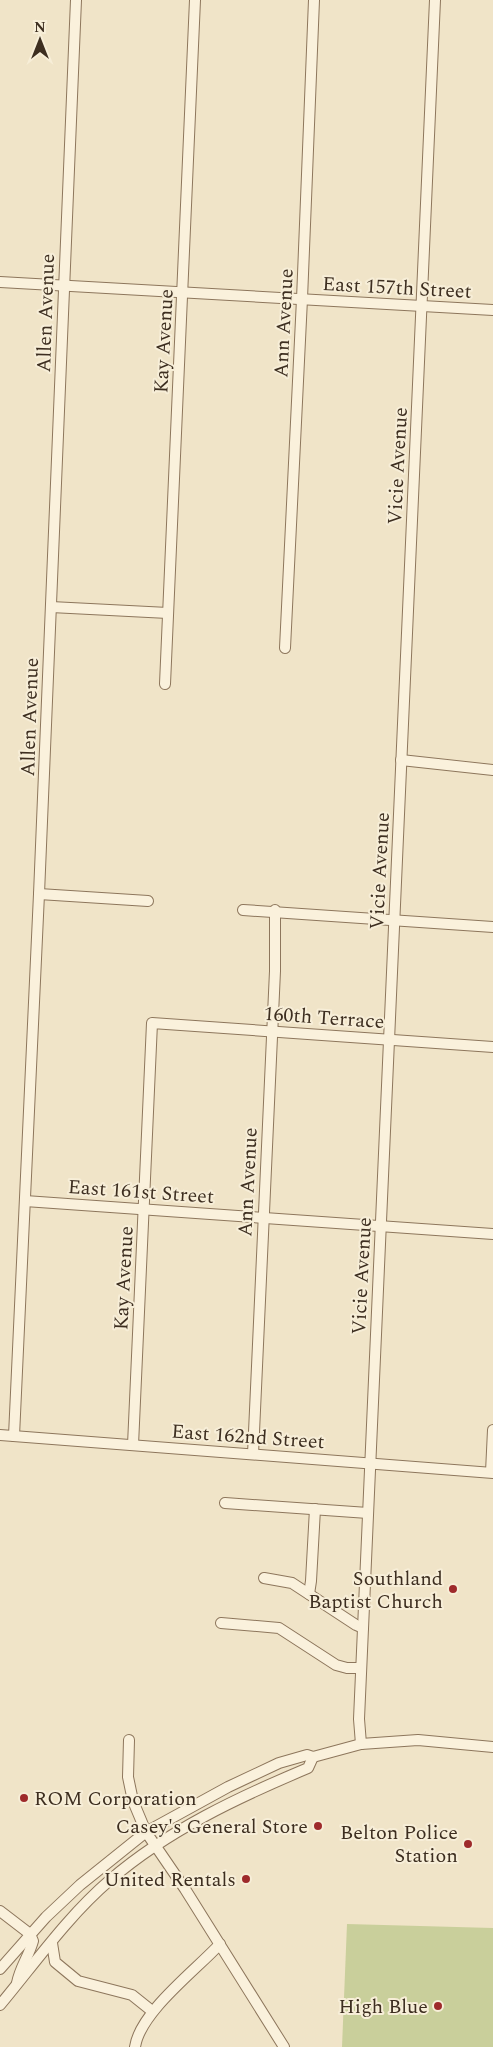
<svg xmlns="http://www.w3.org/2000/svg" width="493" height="2047" font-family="Spectral,serif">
<rect width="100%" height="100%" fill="#f0e4c8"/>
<path fill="#c9cf9b" d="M347 1924 493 1928V2047H342Z"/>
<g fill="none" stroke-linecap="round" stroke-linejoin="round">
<g stroke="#8d765c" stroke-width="12">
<g id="minor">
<path d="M0 282 493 310"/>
<path d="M51 607 168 613"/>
<path d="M285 648 302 299 314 0"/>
<path d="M165 684 195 0"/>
<path d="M401 760 493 770"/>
<path d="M39 894 148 901"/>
<path d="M243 910 493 927"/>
<path d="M25 1201 493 1234"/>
<path d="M0 1435 493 1473"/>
<path d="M14 1436 39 894 76 0"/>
<path d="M133 1445 152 1023 493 1047"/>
<path d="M253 1454 275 971V910"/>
<path d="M491 1472 493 1430"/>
<path d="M225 1503 368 1513"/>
<path d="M264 1578 292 1583 356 1625 363 1628"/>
<path d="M309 1594 311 1581 315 1509"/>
<path d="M221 1623 279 1628 336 1665 347 1668H361"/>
<path d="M129 1740 128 1777 133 1801 146 1832 185 1889 284 2047"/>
<path d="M361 1744 359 1719 435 0"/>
<path d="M0 1911 30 1934 33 1941C29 1956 20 1967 17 1983"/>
<path d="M52 1943 55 1962 78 1981 132 1995 152 2011"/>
<path d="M0 1969 46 1917 80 1885 146 1832 228 1787 279 1763 307 1755 313 1757 361 1744 418 1740 493 1747"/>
<path d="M0 2005C35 1963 68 1916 110 1880 168 1830 239 1797 308 1768L313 1757"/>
<path d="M135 2047C140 2012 196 1970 220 1944"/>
</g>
</g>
<use href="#minor" stroke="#faf1dc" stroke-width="10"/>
</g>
<g fill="#9e2a2b" stroke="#f7eed8" stroke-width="2">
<circle cx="453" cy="1589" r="5"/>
<circle cx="24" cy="1798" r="5"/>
<circle cx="318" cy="1826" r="5"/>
<circle cx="468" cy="1844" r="5"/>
<circle cx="246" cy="1879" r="5"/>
<circle cx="438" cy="2006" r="5"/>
</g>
<g text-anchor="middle" stroke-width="4" stroke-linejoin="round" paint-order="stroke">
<g font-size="20" fill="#3d2e20" stroke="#f7eed8">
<text transform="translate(397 287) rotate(3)" y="7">East 157th Street</text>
<text transform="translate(45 313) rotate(-88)" y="7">Allen Avenue</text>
<text transform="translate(283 323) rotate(-87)" y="7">Ann Avenue</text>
<text transform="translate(163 341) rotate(-87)" y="7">Kay Avenue</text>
<text transform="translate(397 466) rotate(-87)" y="7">Vicie Avenue</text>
<text transform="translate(29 717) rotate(-88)" y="7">Allen Avenue</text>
<text transform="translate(379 871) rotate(-87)" y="7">Vicie Avenue</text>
<text transform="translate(324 1017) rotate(4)" y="7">160th Terrace</text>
<text transform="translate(247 1182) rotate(-87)" y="7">Ann Avenue</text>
<text transform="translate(141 1191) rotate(4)" y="7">East 161st Street</text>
<text transform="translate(361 1276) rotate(-87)" y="7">Vicie Avenue</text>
<text transform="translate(123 1278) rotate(-87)" y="7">Kay Avenue</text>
<text transform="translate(248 1436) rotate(4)" y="7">East 162nd Street</text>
</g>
<g font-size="20" fill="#3d2e20" stroke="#f7eed8" text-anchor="end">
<text x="443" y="1585">Southland<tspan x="443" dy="23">Baptist Church</tspan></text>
<text x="34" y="1805" text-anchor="start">ROM Corporation</text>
<text x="308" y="1833">Casey's General Store</text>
<text x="458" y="1839">Belton Police<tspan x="458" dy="23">Station</tspan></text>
<text x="236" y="1886">United Rentals</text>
<text x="428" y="2013">High Blue</text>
</g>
</g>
<g transform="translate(40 40)" stroke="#f7eed8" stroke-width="4" paint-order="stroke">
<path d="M0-4L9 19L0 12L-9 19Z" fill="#3d2e20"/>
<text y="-8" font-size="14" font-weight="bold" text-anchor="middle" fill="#3d2e20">N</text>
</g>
</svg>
